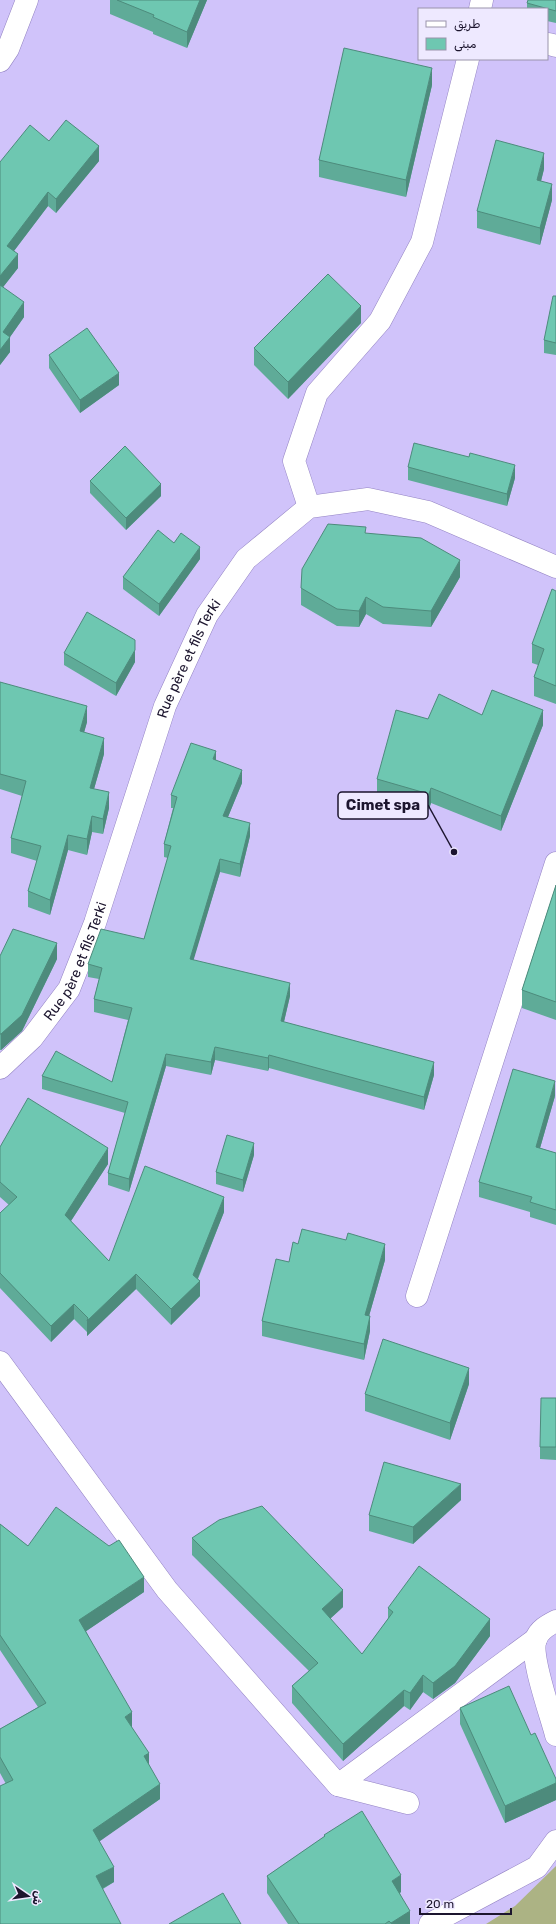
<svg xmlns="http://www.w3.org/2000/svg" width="556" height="1924" font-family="Rubik,'Noto Naskh Arabic',sans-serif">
<rect width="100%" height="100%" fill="#d0c3fa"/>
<path fill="#acb384" d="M556 1866V1924H486L515 1906Z"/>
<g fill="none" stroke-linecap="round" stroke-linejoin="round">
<g stroke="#9383c3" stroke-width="23">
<g id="minor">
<path d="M480 9 482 0"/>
<path d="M549 44 556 46"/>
<path d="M0 61 8 49 27 0"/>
<path d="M309 507 294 461 317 393 380 321 422 242 468 59"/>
<path id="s1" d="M0 1068 32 1038 69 989 95 923 165 706 207 615 246 559 309 507 368 499 428 512 556 567"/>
<path d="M417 1296 556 863"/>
<path d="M0 1362 167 1590 338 1785"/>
<path d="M556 1621C548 1625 539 1630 536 1639 529 1655 551 1715 556 1735"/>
<path d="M408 1803 338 1785 536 1639"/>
<path d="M430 1924 537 1867 556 1841"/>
</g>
</g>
<use href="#minor" stroke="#fff" stroke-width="22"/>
</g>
<g fill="#5fab98">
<path d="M110 0H207L187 48 153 34V32L110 14Z"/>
<path d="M556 0V23L547 21V9H527V3Z"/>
<path d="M432 85 406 197 319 177V160Z"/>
<path d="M49 141 99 161 56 213 48 206 14 251 18 268 3 287 24 317 10 337V352L0 365V162Z"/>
<path d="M544 169 541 181 552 200 540 245 477 228V211Z"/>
<path d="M556 296V355L544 353V340Z"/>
<path d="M361 323 288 399 254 365V348Z"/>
<path d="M49 355 119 385 80 413 49 368Z"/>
<path d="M469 457 515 478 507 506 408 480V467Z"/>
<path d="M90 481 161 496 126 530 90 493Z"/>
<path d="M366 534 460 577 431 627 383 624 366 614 359 627 337 626 301 605V588Z"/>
<path d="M174 543 200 559 159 616 123 589V577Z"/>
<path d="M556 591V704L534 696V677L538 665 532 663V644Z"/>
<path d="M64 653 135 662 116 696 64 665Z"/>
<path d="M0 682 87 722 84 732 104 754 94 789 109 808 103 834 92 832 87 855 68 850 50 915 28 907V891L37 861 11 853V838L22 796 0 789Z"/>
<path d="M482 715 543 725 501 831 431 803 429 809 377 794V779L428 719Z"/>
<path d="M216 760 242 783 228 817 250 836 240 877 220 872 193 960 290 996 284 1022 434 1075 424 1110 269 1068 268 1071 215 1060 211 1075 166 1066 129 1192 108 1185V1173L125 1113 42 1089V1076L112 1082 128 1020 94 1012V999L99 979 88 977V964L144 939 168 858 164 857V844L173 808H171V795Z"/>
<path d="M556 885V1020L522 1008V990Z"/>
<path d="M0 956 57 959 22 1031 1 1050H0Z"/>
<path d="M555 1096 540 1148 556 1153V1225L530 1217V1212L479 1197V1182Z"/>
<path d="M0 1147 108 1164 71 1221 109 1261 224 1212 198 1279 200 1296 171 1325 136 1289 87 1336V1332L74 1319 51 1342 0 1288V1213L9 1205 0 1197Z"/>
<path d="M254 1155 243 1192 216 1184V1172Z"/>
<path d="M385 1260 369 1316 370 1331 364 1360 262 1336V1321L289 1262Z"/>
<path d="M469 1384 450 1440 365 1411V1394Z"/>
<path d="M556 1398V1460L540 1459V1447Z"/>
<path d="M461 1500 413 1544 369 1531V1515Z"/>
<path d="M0 1524 28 1546 144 1592 86 1631 132 1728 149 1765 160 1799 99 1841 114 1882 103 1889 6 1784 0 1773V1729L38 1707 0 1650Z"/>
<path d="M192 1538 343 1607 330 1619 362 1654 388 1619V1608L490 1636 455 1683 433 1699 423 1692 410 1710 404 1706 343 1761 292 1703V1686L309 1671 192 1555Z"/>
<path d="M460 1708 531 1735 556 1779V1800L505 1823 460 1724Z"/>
<path d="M324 1835 401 1892 400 1893 410 1924H288L267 1893V1876L324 1837Z"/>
</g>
<g fill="#4d8b7c">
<path d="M200 0H207L187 48V32Z"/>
<path d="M432 68V85L406 197V180Z"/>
<path d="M99 146V161L56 213V199Z"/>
<path d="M544 153V169L537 197V180Z"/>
<path d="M552 184V200L540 245V228Z"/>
<path d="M48 192V206L7 260V246Z"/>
<path d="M18 254V268L0 291V276Z"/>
<path d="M24 302V317L3 347V332Z"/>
<path d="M361 306V323L288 399V382Z"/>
<path d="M10 337V352L0 365V350Z"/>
<path d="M119 373V385L80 413V400Z"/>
<path d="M515 465V478L507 506V494Z"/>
<path d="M161 484V496L126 530V518Z"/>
<path d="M200 547V559L159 616V604Z"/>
<path d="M460 560V577L431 627V611Z"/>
<path d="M366 597V614L359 627V611Z"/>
<path d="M135 650V662L116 696V683Z"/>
<path d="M87 706V722L80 747V731Z"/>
<path d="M543 710V725L501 831V816Z"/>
<path d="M104 738V754L90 803V788Z"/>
<path d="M216 751V764L213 759Z"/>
<path d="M242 770V783L223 829V816Z"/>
<path d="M431 788V803L429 809V794Z"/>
<path d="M109 792V808L103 834V819Z"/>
<path d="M92 816V832L87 855V839Z"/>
<path d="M250 823V836L240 877V864Z"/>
<path d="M68 835V850L50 915V900Z"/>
<path d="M220 859V872L190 972V959Z"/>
<path d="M57 943V959L22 1031 1 1050V1034Z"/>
<path d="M290 983V996L281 1034V1021Z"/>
<path d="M215 1047V1060L211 1075V1062Z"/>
<path d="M166 1054V1066L129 1192V1179Z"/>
<path d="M269 1055V1068L268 1071V1058Z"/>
<path d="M434 1062V1075L424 1110V1097Z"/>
<path d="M555 1081V1096L536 1162V1147Z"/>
<path d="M254 1143V1155L243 1192V1180Z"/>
<path d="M108 1148V1164L65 1230V1215Z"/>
<path d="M224 1197V1212L195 1285 200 1281V1296L171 1325V1309L193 1275Z"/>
<path d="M385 1244V1260L365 1330V1315Z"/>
<path d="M136 1274V1289L87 1336V1321Z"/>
<path d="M74 1304V1319L51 1342V1326Z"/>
<path d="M370 1316V1331L364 1360V1344Z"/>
<path d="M469 1368V1384L450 1440V1423Z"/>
<path d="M461 1484V1500L413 1544V1527Z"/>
<path d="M144 1577V1592L79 1636V1620Z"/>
<path d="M343 1590V1607L322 1626V1609Z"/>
<path d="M490 1619V1636L455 1683 433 1699V1683Z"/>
<path d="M423 1675V1692L410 1710V1693Z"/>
<path d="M404 1690V1706L343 1761V1744Z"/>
<path d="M132 1712V1728L125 1717Z"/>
<path d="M149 1753V1768L144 1756Z"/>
<path d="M556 1783V1800L505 1823V1806Z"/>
<path d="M160 1784V1799L93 1846V1830Z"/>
<path d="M114 1867V1882L96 1892V1876Z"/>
<path d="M401 1875V1892L392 1897V1881Z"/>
<path d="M410 1911V1924H391V1923Z"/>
</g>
<g fill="#6ec7b1" stroke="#4d8b7c">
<path d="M117 0H200L187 32 153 17 154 15Z"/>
<path d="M528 0H556V11L527 3Z"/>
<path d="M344 48 432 68 406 180 319 160Z"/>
<path d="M66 120 99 146 56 199 48 192 7 246 18 254 0 276V162L30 125 49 141Z"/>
<path d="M496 140 544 153 537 180 552 184 540 228 477 211Z"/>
<path d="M328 274 361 306 288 382 254 348Z"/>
<path d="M0 285 24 302 3 332 10 337 0 350Z"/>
<path d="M553 296H556V343L544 340Z"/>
<path d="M87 328 119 373 80 400 49 355Z"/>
<path d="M414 443 469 457 470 453 515 465 507 494 408 467Z"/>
<path d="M125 446 161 484 126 518 90 481Z"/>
<path d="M328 524 366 527 365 533 421 538 460 560 431 611 383 607 366 597 359 611 337 609 301 588 302 569Z"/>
<path d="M158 530 174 543 181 533 200 547 159 604 123 577Z"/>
<path d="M552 589 556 591V686L534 677 544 649 532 644Z"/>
<path d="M87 612 135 640V650L116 683 64 653Z"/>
<path d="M0 682 87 706 80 731 104 738 90 788 109 792 103 819 92 816 87 839 68 835 50 900 28 891 41 846 11 838 26 781 0 774Z"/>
<path d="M492 690 543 710 501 816 431 788 429 794 377 779 396 710 428 719 439 694 482 715Z"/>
<path d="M191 743 216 751 213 759 242 770 223 816 250 823 240 864 220 859 190 959 290 983 281 1021 434 1062 424 1097 269 1055 268 1058 215 1047 211 1062 166 1054 129 1179 108 1173 128 1102 42 1076 56 1051 112 1082 132 1008 94 999 102 968 88 964 101 929 144 939 171 846 164 844 177 797 171 795Z"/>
<path d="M556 885V1002L522 990Z"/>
<path d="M13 929 57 943 22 1015 1 1034H0V956Z"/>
<path d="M513 1069 555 1081 536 1147 556 1153V1210L530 1202 532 1197 479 1182Z"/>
<path d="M28 1098 108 1148 65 1215 109 1261 145 1166 224 1197 193 1275 200 1281 171 1309 136 1274 87 1321 88 1318 74 1304 51 1326 0 1273V1213L17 1197 0 1182V1147Z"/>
<path d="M227 1135 254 1143 243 1180 216 1172Z"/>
<path d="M302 1229 346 1240 348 1233 385 1244 365 1315 370 1316 364 1344 262 1321 276 1259 289 1262 293 1242 298 1244Z"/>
<path d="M383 1339 469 1368 450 1423 365 1394Z"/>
<path d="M541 1398H556V1447H540Z"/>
<path d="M384 1462 461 1484 413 1527 369 1515Z"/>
<path d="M262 1506 343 1590 322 1609 362 1654 393 1612 388 1608 419 1566 490 1619 455 1666 433 1683 423 1675 410 1693 404 1690 343 1744 292 1686 318 1663 192 1538 219 1520Z"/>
<path d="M56 1507 109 1546 119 1540 144 1577 79 1620 132 1712 125 1717 149 1753 144 1756 160 1784 93 1830 114 1867 96 1876 121 1924H0V1786L13 1780 0 1757V1729L46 1703 0 1635V1524L28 1546Z"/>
<path d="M509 1686 531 1735 535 1733 556 1779V1783L505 1806 460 1708Z"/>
<path d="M362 1811 401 1875 392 1881 410 1911 391 1923 389 1921 385 1924H299L267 1876 325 1836 324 1835Z"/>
<path d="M223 1893 241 1924H169Z"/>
</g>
<g text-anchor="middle" stroke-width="3.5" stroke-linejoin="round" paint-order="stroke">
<g font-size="14" fill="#1c152e" stroke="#eee9ff">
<text dy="5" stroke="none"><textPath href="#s1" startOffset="457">Rue père et fils Terki</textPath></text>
<text dy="5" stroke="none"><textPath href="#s1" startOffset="133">Rue père et fils Terki</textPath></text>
</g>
</g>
<path fill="none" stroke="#1c152e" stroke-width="1.5" d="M454 852L428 805"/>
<circle fill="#1c152e" stroke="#eee9ff" stroke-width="1.5" cx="454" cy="852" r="4"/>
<rect fill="#eee9ff" stroke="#1c152e" stroke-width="1.5" x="338" y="792" width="90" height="27" rx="4"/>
<g font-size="15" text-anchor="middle" font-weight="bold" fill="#1c152e">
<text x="383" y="810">Cimet spa</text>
</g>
<rect x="418" y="8" width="130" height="52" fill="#eee9ff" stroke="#9a94ab"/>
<rect x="426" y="21" width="20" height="6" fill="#ffffff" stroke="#9a94ab"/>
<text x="454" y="28" font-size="12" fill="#1c152e">طريق</text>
<rect x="426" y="38" width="20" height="12" fill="#6ec7b1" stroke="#9a94ab"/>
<text x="454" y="48" font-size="12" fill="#1c152e">مبنى</text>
<g transform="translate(28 1896) rotate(103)" stroke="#eee9ff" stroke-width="3" paint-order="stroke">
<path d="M0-3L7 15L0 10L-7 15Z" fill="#1c152e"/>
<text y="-6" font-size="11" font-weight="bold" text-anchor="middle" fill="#1c152e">ش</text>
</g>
<path d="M420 1908v6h91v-6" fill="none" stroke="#1c152e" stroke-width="2"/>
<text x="426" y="1908" font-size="12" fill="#1c152e" stroke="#eee9ff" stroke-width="3" paint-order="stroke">20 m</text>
</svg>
